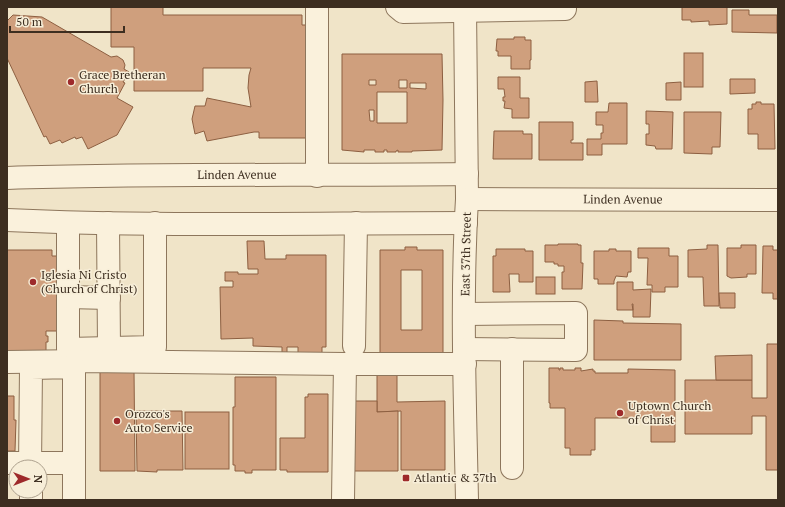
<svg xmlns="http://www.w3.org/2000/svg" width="785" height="507" font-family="'PT Serif',serif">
<rect width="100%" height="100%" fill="#f0e4c8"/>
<g fill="#cf9f7d" stroke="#8d5f41" fill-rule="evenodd">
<path d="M111 7H163V15H302V25H308V138H259V132H254L207 141 204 131 195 134 192 119 195 106H205L207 98 251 107 248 88 249 75 251 68H203V91H134V47H111Z"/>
<path d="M682 7H727V24L709 25V21L691 22V20H682Z"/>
<path d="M732 10H749V15H777V33L732 32Z"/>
<path d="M13 15 42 17 111 57 117 56 123 60 125 65 124 69 129 72 123 82 125 83 117 98 133 107 117 135 88 149 82 137 76 139 75 137 62 143 60 140 50 144 46 136 44 137 7 58V21Z"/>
<path d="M514 37H525V40H531V60H530V69H511V56H498V51H496L497 39H514Z"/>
<rect x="684" y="53" width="19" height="34"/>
<path d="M342 54H442L443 100 442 150 412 151V152H398V150L396 151V152H387V150H384V152H375V150H364V152L342 150ZM369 80H376V85H369ZM399 80H407V88H399ZM410 83H426V89L410 88ZM377 92H407V123H377ZM369 110H374V121H370Z"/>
<path d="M498 77H520V98H529V118H512V109L504 108 505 101H503V97H505L504 89H498Z"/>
<path d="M730 79H755V93L730 94Z"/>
<path d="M597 81 598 102H585V82Z"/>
<path d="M681 82V100H666V83Z"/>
<path d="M756 102H761V104H774L775 149H758V134H748V109H752V104H756Z"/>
<path d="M609 103H627V144H602V155H587V139H601V133H603V125H596V112H608Z"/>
<path d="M646 111 673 112 672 149H656L655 146 646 145V134H649V124H646Z"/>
<path d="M684 112H721L720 147H712V154L684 153Z"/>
<path d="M539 122H573V140H571V143H583V160H539Z"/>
<path d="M494 131H523V134H532V159H493Z"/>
<path d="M247 241H264L265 259H286V255H326V347H322V355H298V347H287V353H282V347L253 346V338L221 339 220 287H233V281H225V272H238V274H258V269H248Z"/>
<path d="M558 244H578V245H581V263H583L582 289H562V272H564V266H558V264H554V262H545V245H558Z"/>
<path d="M707 245H718L719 306H704L703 277H688V250L707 249Z"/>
<path d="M741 245H756V274H747V277L731 278 727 276V248H741Z"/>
<path d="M763 246H773V250H778V299H773V293H762Z"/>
<path d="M405 247H417V250H443V353L380 354V250H405ZM401 270H422V330H401Z"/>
<path d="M638 248H669V256H678V287H665V292H652V285H647L648 258H638Z"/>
<path d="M496 249H525V251H533V282H519V274H509L510 292H493V256H496Z"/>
<path d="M609 249H616V251H631V272H628L627 277 616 276 614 281V284H598V279H594V251H609Z"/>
<path d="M7 250H52V256H59V308H57V331H46V336H48V342H46V351H7Z"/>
<rect x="536" y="277" width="19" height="17"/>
<path d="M617 282H633V290L651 289 650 317H633V304H632L633 310H617Z"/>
<path d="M719 293H735V308H720Z"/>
<path d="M594 320 623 321V323L681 324V360H594Z"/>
<path d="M767 344H778V470H766V416H752V434H685V380H752V398H767Z"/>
<path d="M752 355V380H716L715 356Z"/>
<path d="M549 368H559V370H560V368H563V370H575V368H581V371L593 369V371H595V373H628V369L675 370V442H651V418H595V450H591V455H570V448H565V408H550V403H549Z"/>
<path d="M100 370H134L135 471H100Z"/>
<path d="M377 370H397V402L445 401V470H401V411L377 412Z"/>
<path d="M235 377H276V470H252V473H245V471H235V465H233V407H235Z"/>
<path d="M308 394H328V472H287V470H280V438H305V397H308Z"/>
<path d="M7 396H14V420H16L15 451H7Z"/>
<path d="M351 401H377V412L398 411V471H351Z"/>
<path d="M136 411H182L183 470H157V472L137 471Z"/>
<rect x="185" y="412" width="44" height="57"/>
</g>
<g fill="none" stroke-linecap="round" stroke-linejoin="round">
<g stroke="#8d765c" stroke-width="24">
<g id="minor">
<path d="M317 7V176"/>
<path d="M397 7 403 12 565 9V7"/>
<path d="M465 7 467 199C461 299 465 400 467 500"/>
<path id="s1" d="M7 178C160 173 314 176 467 174"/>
<path id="s2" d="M467 199 778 200"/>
<path d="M7 220C160 227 313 223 466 223"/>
<path d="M68 223V349L155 347V223"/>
<path d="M108 223 109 347"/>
<path d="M68 297 109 298"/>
<path d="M465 314 576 313V350L465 349"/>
<path d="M354 346 356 223"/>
<path d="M512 349V468"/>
<path d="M7 362 86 361 345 364"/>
<path d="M7 463H74"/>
<path d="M30 467 31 368 74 367V500"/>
<path d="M31 491V500"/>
<path d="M343 500 345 364H465"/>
</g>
</g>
<use href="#minor" stroke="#faf1dc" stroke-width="22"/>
</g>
<g fill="#9e2a2b" stroke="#f7eed8" stroke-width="1.5">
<circle cx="71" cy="82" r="4"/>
<circle cx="33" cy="282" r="4"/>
<circle cx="620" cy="413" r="4"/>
<circle cx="117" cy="421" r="4"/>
<rect x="402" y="474" width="8" height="8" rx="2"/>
</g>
<g text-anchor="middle" stroke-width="3" stroke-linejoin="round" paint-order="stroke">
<g font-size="12" fill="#3d2e20" stroke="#f7eed8" text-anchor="start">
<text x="79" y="79">Grace Bretheran<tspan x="79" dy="14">Church</tspan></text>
<text x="41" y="279">Iglesia Ni Cristo<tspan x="41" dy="14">(Church of Christ)</tspan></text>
<text x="628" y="410">Uptown Church<tspan x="628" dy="14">of Christ</tspan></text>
<text x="125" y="418">Orozco's<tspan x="125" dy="14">Auto Service</tspan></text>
<text x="414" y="482">Atlantic &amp; 37th</text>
</g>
<g font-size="12" fill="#3d2e20" stroke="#f7eed8">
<text dy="4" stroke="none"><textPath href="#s1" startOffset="230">Linden Avenue</textPath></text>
<text dy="4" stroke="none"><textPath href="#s2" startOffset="156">Linden Avenue</textPath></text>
<text transform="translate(466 254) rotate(-89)" y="4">East 37th Street</text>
</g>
</g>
<rect width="785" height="507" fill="none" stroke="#3d2e20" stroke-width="16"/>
<g transform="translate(28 479) rotate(90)"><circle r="19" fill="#f7eed8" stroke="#ada18e"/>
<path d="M0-3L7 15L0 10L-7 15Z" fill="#9e2a2b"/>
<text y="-6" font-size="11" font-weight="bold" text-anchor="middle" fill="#3d2e20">N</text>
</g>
<path d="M10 26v6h114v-6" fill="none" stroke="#3d2e20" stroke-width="2"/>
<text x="16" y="26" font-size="12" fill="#3d2e20" stroke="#f7eed8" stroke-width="3" paint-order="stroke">50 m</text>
</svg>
